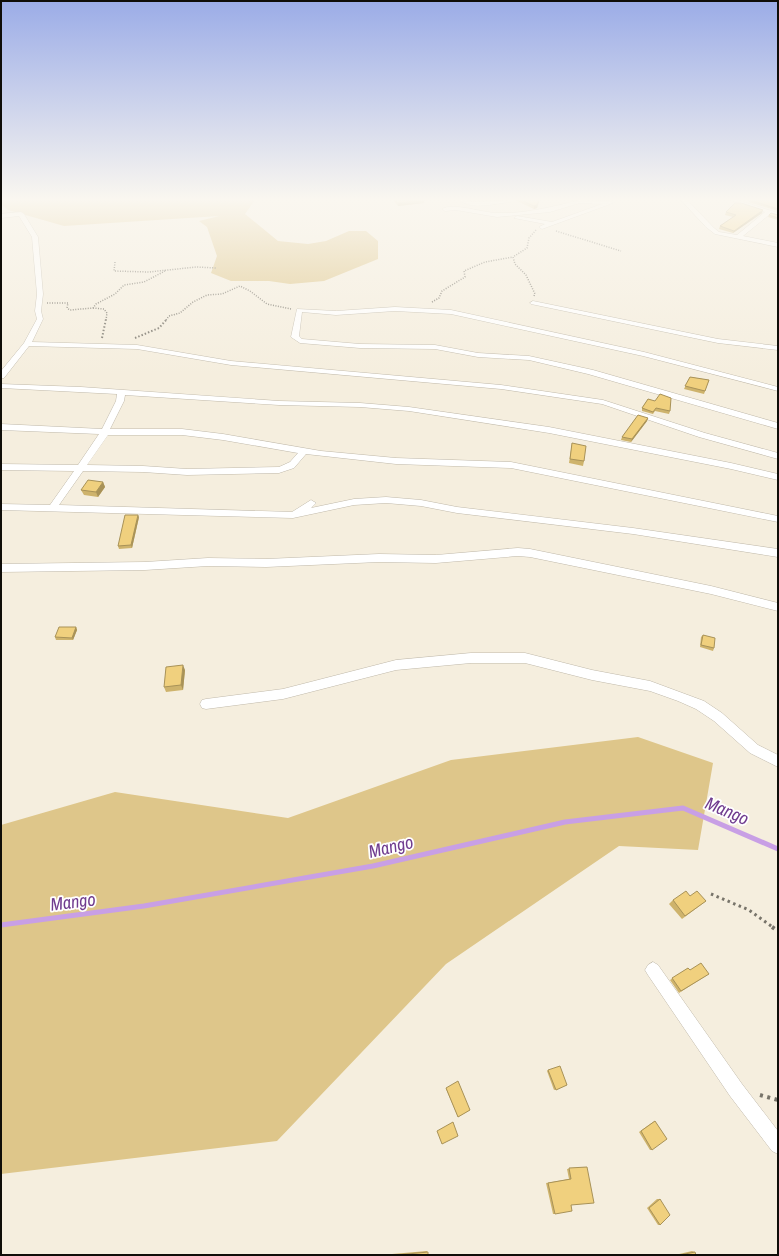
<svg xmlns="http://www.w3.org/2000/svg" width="779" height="1256" font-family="'Archivo Narrow',sans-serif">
<rect width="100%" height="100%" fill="#f5eede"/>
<g fill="#dec68a">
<path d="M1 200H255L245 214 278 241 308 244 326 241 349 231H366L378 241V259L324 281 290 284 269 281H231L211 273 217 256 207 227 199 221 219 216 64 226 8 210 1 204Z"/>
<path d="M638 737 713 763 698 850 619 846 446 964 277 1141 1 1174V825L115 792 288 818 451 760Z"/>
</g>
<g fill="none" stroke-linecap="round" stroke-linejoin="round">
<path stroke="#c89fe5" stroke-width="5" d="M1 925 144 906 373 866 565 822 683 808 778 849"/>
<g stroke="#c0b9aa" stroke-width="1">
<g id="minor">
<path d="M460 200H466L473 202 514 200 511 202C497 203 471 211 460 200Z"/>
<path d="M579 200 610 201 613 203 542 229 539 227 545 224 514 218 517 216 552 222 602 204 580 203 550 212 497 217 456 210 445 211 442 209C453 202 483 213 497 213 523 214 553 207 579 200Z"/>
<path d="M681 200H687L714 228 719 232 737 235 765 212 730 200H737L778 213V217L770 214 743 236 778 243V247L715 234 706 227Z"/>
<path d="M21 212 24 214 38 237 43 294 41 311 43 319 32 342 137 345 231 361 501 385 603 400 705 433 778 453V459L699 437 602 404 501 389 231 365 137 349 29 346 4 378H1V371L24 343 37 319 35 311 37 294 32 237 19 216 1 218V214Z"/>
<path d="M533 301 718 339 778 346V350L718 343 531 304 530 303Z"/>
<path d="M395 307 451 310 644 352 778 387V391L643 356 451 314 395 311 336 315 302 312 299 336 302 339 360 344 435 345 478 353 529 356 593 370 778 423V429L588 374 529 360 478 357 435 349 360 348 300 343 291 337 297 309 336 311Z"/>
<path d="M1 384 81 387 279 401 360 403 409 407 549 427 731 463 778 474V480L731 469 549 433 409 411 360 407 279 405 125 395 124 401 110 429H182L223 434 321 451 396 458 511 462 778 516V522L511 468 396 464 306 454 294 468 279 473 187 475 143 472 83 471 59 505 292 512 311 500 316 503 311 508 354 499 386 497 421 500 457 507 633 528 778 549V557L633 534 457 513 421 506 386 503 354 505 293 518 1 510V504L50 505 74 471 1 470V464L78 465 99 434 1 430V424L102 429 116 401 117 394 1 388ZM108 435H182L223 440 298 453 290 462 279 467 187 469 143 466 87 465Z"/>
<path d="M518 548 530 549 711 586 778 603V611L711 594 530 557 518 556 436 563 379 562 266 567 208 566 145 570 1 572V564L145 562 208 558 266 559 379 554 436 555Z"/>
<path d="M471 653H525L592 670 650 681 704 701 722 713 758 745 778 755V767L750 753 714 721 696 709 678 701 650 691 592 680 525 663H471L396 670 283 699 206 709 202 708 200 704 202 700 206 699 283 689 396 660Z"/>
<path d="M653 962 658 965 742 1084 778 1131V1154L772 1151 730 1096 648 975 645 970 648 965Z"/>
</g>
</g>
<g stroke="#78746a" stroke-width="1.5" stroke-dasharray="1 1.5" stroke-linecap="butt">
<path d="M556 231 621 251"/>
<path d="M115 262 114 271 149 272 196 267 216 268"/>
<path d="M534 296 535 294 526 275 515 264 513 257 527 248 529 238 536 230"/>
<path d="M432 302 439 298 442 291 465 277 464 271 485 262 513 257"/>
<path d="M47 303H68L67 308 70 310 93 308 96 304 115 294 124 285 144 282 165 271"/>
<path d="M93 308 104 309 107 313 106 320"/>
<path d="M166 320 169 316 180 313 193 302 207 295 222 294 240 286 250 291 267 304 291 309"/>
</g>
<g stroke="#78746a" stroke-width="2" stroke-dasharray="1.5 2" stroke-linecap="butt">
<path d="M102 338 106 319"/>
<path d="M135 338 159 328 167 319"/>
</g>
<path stroke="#78746a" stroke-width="3" stroke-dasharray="2.5 3.5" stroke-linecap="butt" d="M711 894 749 910 774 928"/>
<g stroke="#78746a" stroke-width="4" stroke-dasharray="3 4.5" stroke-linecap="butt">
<path d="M772 927 778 931"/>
<path d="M760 1095 778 1100"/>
</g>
<use href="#minor" fill="#fff" fill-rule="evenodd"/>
</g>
<g fill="#ceb36c">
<path d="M393 200H424V203L398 206Z"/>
<path d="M515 200H540L537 208 534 209Z"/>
<path d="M750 200H778V211L749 202Z"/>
<path d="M726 212 762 213 733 233 719 229 720 226 733 217 725 215Z"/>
<path d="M769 215H778V220L768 217Z"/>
<path d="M690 377 709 380 704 394 684 389Z"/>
<path d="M648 399 670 411 669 414 655 411 653 414 642 411V408Z"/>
<path d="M648 418 647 421 631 442 621 440 622 437Z"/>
<path d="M572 443 584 461 583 466 569 463Z"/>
<path d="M103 482 105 487 98 497 84 495 81 490Z"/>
<path d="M139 517 132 548 119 549 118 546Z"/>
<path d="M76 627 77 630 73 640H56L55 637Z"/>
<path d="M703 635 714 648 713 651 700 647 701 637Z"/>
<path d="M185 670 183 690 166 692 164 687Z"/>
<path d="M690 896 706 901 682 919 669 904 673 900Z"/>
<path d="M688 968 690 970 709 974 679 993 670 980Z"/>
<path d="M548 1070 567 1085 554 1090 547 1071Z"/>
<path d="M446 1088 470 1110 458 1117 446 1089Z"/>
<path d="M655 1121 652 1150H650L639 1132 653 1122Z"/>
<path d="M587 1167 555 1214H553L546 1183 569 1179 567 1169Z"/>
<path d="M657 1199H660V1225H658L647 1208Z"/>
<path d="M427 1251 428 1255H392V1254Z"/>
<path d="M692 1251 695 1252 696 1255H675Z"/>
</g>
<g fill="#a89258">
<path d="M539 200 537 208 534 209V206Z"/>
<path d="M424 201V203L398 206V203Z"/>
<path d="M763 210 762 213 733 233 734 231Z"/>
<path d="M648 418 647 421 631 442 632 439Z"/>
<path d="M103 482 105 487 98 497 96 492Z"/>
<path d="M138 515 139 517 132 548 131 545Z"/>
<path d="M76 627 77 630 73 640 72 638Z"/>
<path d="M183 665 185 670 183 690 181 685Z"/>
</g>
<g fill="#f0d07e" stroke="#a89258">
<path d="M395 200H424V201L398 203Z"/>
<path d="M521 200H539L537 205 534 206Z"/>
<path d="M750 200H778V209Z"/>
<path d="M735 203H741L763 210 734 231 720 226 736 215 726 212Z"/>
<path d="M771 213 778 215V218L769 215Z"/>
<path d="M690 377 709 380 705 391 685 386Z"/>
<path d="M660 394 671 398 670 411 656 408 653 412 642 408 648 399 655 401Z"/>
<path d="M638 415 648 418 632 439 622 437Z"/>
<path d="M572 443 586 446 584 461 570 459Z"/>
<path d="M88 480 103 482 96 492 81 490Z"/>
<path d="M125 515H138L131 545 118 546Z"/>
<path d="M59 627H76L72 638 55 637Z"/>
<path d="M703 635 715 638 714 648 701 645Z"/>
<path d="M183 665 181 685 164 687 166 667Z"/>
<path d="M686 891 690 896 697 891 706 901 685 916 673 900Z"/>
<path d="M701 963 709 974 681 991 672 978 688 968 690 970Z"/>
<path d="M560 1066 567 1085 556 1090 548 1070Z"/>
<path d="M458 1081 470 1110 458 1117 446 1088Z"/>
<path d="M655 1121 667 1139 652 1150 641 1131Z"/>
<path d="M453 1122 458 1136 442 1144 437 1131Z"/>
<path d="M587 1167 594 1203 571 1205 572 1211 555 1214 548 1183 571 1179 569 1168Z"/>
<path d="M660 1199 670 1215 660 1225 649 1208Z"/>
<path d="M428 1252V1255H397Z"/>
<path d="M695 1252 696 1255H680Z"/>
</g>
<linearGradient id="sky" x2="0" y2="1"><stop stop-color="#9bace7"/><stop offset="0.53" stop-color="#faf7f0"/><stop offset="1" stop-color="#faf7f0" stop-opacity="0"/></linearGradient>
<rect width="779" height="376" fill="url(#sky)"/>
<g text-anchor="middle" stroke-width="3.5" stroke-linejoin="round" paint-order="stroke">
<g font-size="18" font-style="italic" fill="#703c8f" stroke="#fff">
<text transform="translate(727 811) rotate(23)" y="6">Mango</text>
<text transform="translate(391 847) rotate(-13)" y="6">Mango</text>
<text transform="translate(73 902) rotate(-7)" y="6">Mango</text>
</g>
</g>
<rect width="779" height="1256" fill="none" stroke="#0f0d08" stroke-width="4"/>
</svg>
